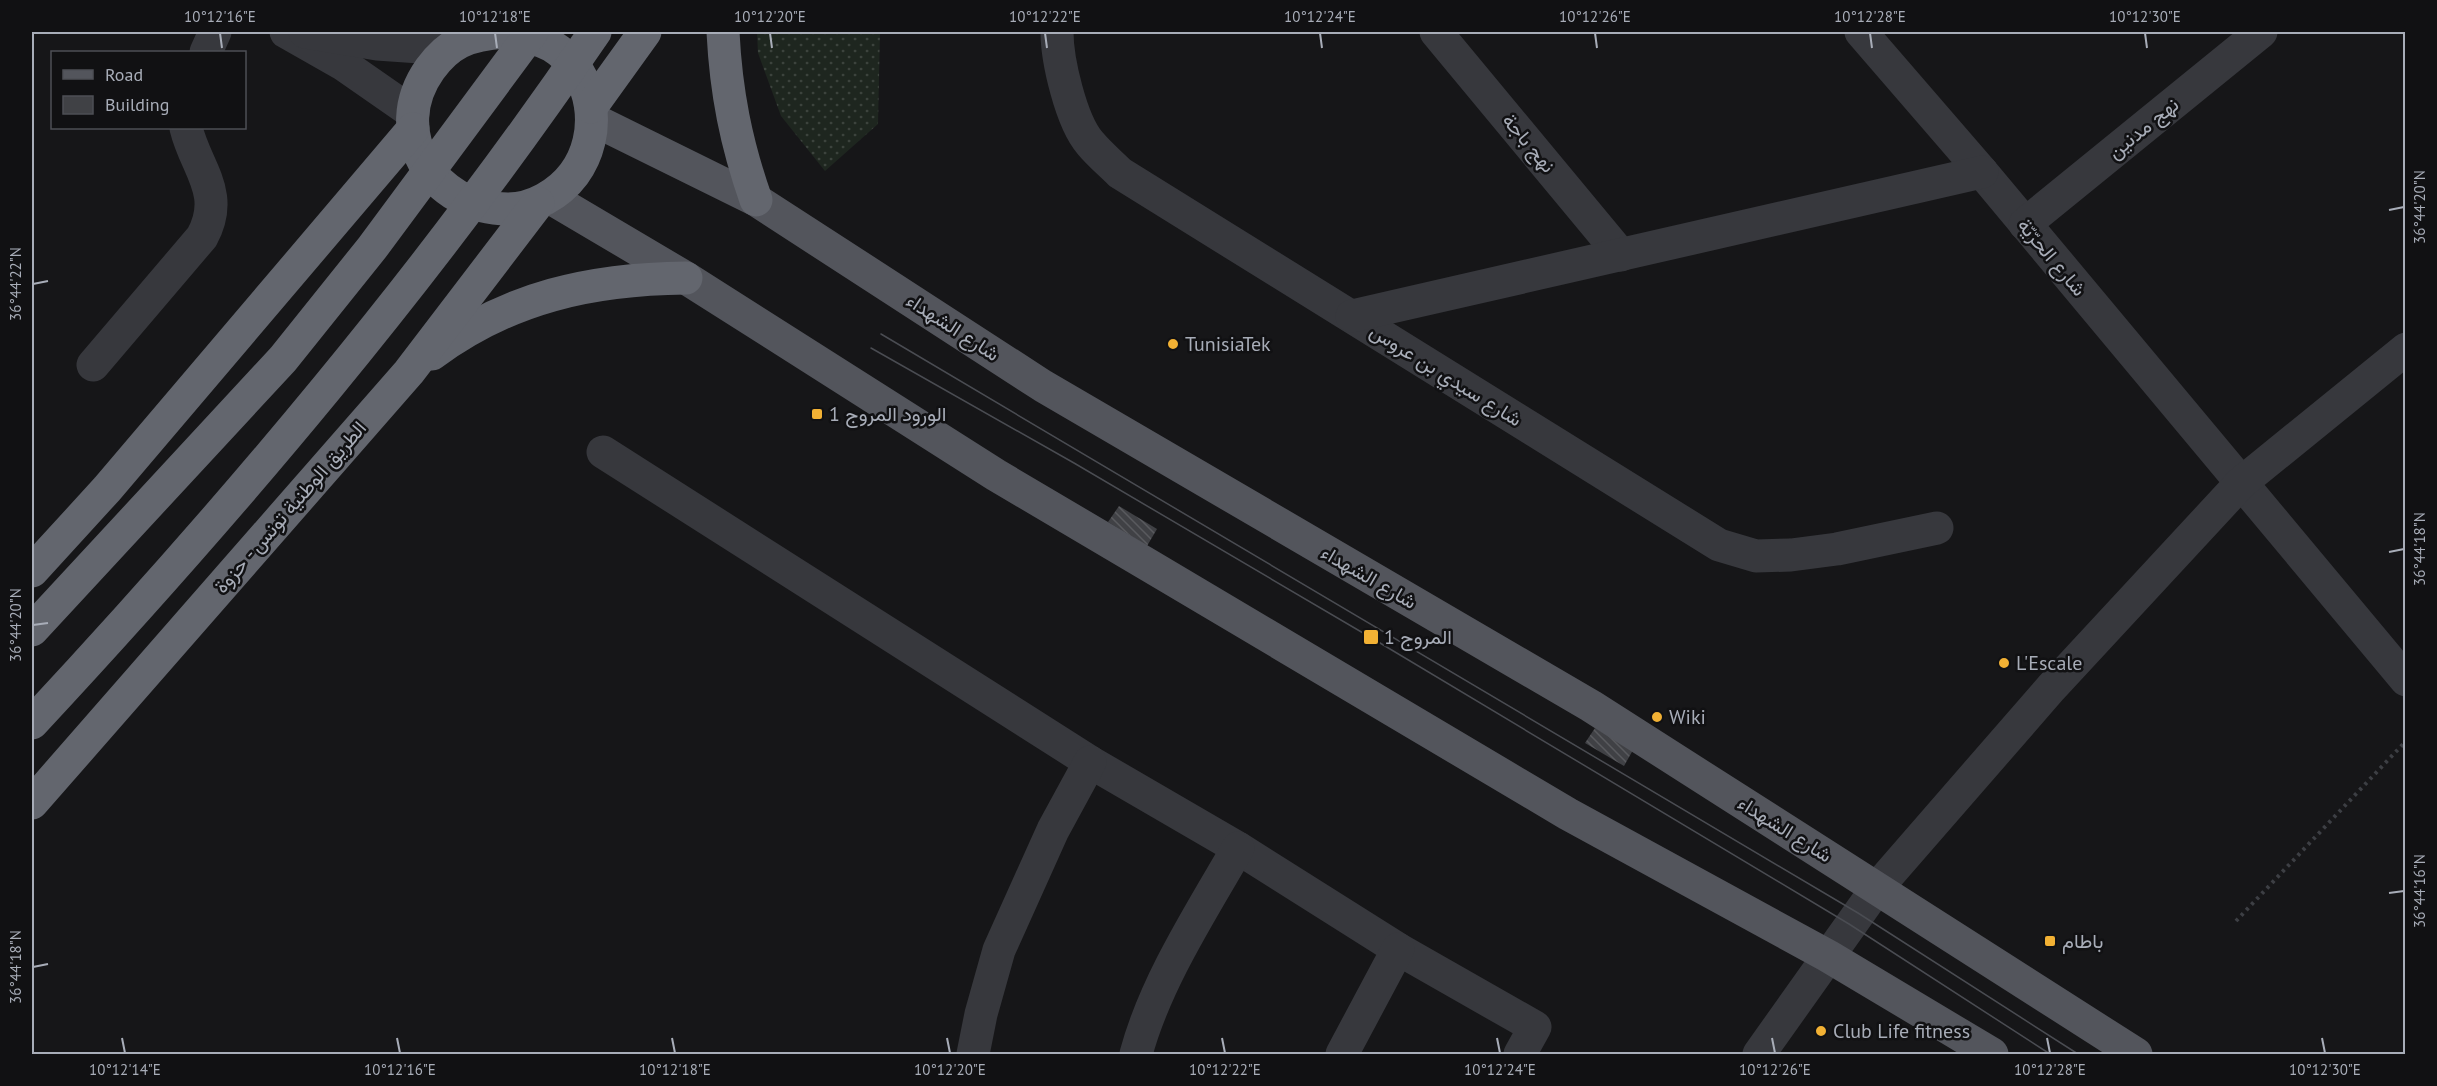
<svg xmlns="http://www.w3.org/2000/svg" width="2437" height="1086" font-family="'PT Sans',Vazirmatn,sans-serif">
<defs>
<pattern id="grass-dots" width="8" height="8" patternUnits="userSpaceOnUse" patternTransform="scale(1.5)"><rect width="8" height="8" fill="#1e261f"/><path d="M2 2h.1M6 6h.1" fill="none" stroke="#3c433d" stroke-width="1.8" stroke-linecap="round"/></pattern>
<pattern id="building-back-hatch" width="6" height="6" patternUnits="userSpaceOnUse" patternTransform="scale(1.5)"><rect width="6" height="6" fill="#404145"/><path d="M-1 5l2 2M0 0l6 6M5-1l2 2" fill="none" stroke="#595a5e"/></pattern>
</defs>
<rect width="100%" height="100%" fill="#161618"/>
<path fill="url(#grass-dots)" d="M757 32H880L878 124 825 171 781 116 758 53Z"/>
<g fill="url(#building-back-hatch)">
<path d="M1119 506 1157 529 1147 546 1108 522Z"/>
<path d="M1595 728 1633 750 1624 766 1585 743Z"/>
</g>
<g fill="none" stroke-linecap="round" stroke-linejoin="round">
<path stroke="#3d3f44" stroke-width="4" stroke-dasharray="3 4.5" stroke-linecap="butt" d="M2236 921 2406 741"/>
<g stroke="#37383d" stroke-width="33">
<path d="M286 32 344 65 413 113"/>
<path d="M305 32 377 44 449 49"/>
<path d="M1057 32C1057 60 1071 121 1090 143 1099 154 1110 163 1120 173L1719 545 1756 556 1791 555 1837 549 1937 528"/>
<path d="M1436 32 1621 255"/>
<path d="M1861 32 1982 172 2406 680"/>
<path d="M206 52 215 32"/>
<path d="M2025 224 2261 32"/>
<path d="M1352 316 1982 172"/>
<path d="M93 365 202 237C226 193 196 169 186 128"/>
<path d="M603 452 1090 762 1238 848 1398 949 1535 1027 1520 1054"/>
<path d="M973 1054 981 1014 999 950 1053 830 1090 762"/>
<path d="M1136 1054C1155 983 1201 912 1238 848"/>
<path d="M1342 1054 1398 949"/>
<path d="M1759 1054 1877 888 2051 688 2241 483 2406 349"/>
</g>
<g stroke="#53555c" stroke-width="33">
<path d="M592 119 756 200 1043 386 1591 706 2136 1054"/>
<path d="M549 197 686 278 996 475 1150 566 1568 814 1828 956 1992 1054"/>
</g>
<g stroke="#63666e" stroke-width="33">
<path d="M504 32C489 33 474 35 460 42 448 48 438 58 430 69 385 132 433 209 508 209 533 209 559 194 574 174 603 135 596 73 552 46 538 38 524 35 509 32"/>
<path d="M723 32C726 92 736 143 756 200"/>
<path d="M591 107 645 32"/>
<path d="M432 354C509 297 591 279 686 278"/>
<path d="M32 571 107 489 413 129"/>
<path d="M32 630 283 359 372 248 532 32"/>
<path d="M32 723C235 505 427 278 595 32"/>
<path d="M32 803 409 372 538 203"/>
</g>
<g stroke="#4a4c52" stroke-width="1.5">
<path d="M881 334 1858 913 2078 1054"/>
<path d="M871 348 1074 463 1375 640 1849 924 2050 1054"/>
</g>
</g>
<path fill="none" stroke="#a8adb8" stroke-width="2" d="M220 33 222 48M495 33 497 48M770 33 772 48M1045 33 1047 48M1320 33 1322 48M1595 33 1597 48M1870 33 1872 48M2145 33 2147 48M2389 210 2404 207M33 284 48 281M2389 552 2404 549M33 625 48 623M2389 893 2404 891M33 967 48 964M122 1038 125 1053M397 1038 400 1053M672 1038 675 1053M947 1038 950 1053M1222 1038 1225 1053M1497 1038 1500 1053M1772 1038 1775 1053M2047 1038 2050 1053M2322 1038 2325 1053"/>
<g fill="#f2b134" stroke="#111113" stroke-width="2">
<circle cx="1173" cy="344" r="6"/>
<rect x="811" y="408" width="12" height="12" rx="3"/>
<rect x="1363" y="629" width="16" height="16" rx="3"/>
<circle cx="2004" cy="663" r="6"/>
<circle cx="1657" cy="717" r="6"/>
<rect x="2044" y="935" width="12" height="12" rx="3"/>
<circle cx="1821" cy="1031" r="6"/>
</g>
<g text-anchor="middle" stroke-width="5" stroke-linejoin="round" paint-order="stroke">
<g font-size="20" fill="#a8adb8" stroke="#111113">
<text transform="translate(2143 128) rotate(-39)" y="7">نهج مدنين</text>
<text transform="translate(1529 143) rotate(50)" y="7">نهج باجة</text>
<text transform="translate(2052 257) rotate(50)" y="7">شارع الحرّيّة</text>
<text transform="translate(953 327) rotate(33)" y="7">شارع الشهداء</text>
<text transform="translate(1446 375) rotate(32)" y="7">شارع سيدي بن عروس</text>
<text transform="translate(290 507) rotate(-49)" y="7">الطريق الوطنية تونس - حزوة</text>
<text transform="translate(1369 577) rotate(30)" y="7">شارع الشهداء</text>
<text transform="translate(1785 829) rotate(32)" y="7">شارع الشهداء</text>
</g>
<g font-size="20" fill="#a8adb8" stroke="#111113" text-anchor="start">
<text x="1185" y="351">TunisiaTek</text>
<text x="829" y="421">الورود المروج 1</text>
<text x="1384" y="644">المروج 1</text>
<text x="2016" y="670">L'Escale</text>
<text x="1669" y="724">Wiki</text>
<text x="2062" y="948">باطام</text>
<text x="1833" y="1038">Club Life fitness</text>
</g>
</g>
<rect width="2437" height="1086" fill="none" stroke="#111113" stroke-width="66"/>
<rect x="51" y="51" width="195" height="78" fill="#111113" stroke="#4d4f55" stroke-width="1.5"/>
<rect x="63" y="70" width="30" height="9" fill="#53555c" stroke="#4d4f55" stroke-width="1.5"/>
<text x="105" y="81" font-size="18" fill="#a8adb8">Road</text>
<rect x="63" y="96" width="30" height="18" fill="#404145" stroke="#4d4f55" stroke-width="1.5"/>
<text x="105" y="111" font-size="18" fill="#a8adb8">Building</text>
<rect x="33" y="33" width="2371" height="1020" fill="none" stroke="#a8adb8" stroke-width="2"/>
<g font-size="15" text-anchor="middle" fill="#a8adb8">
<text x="220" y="22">10°12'16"E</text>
<text x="495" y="22">10°12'18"E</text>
<text x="770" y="22">10°12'20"E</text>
<text x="1045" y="22">10°12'22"E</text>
<text x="1320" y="22">10°12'24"E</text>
<text x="1595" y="22">10°12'26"E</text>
<text x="1870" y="22">10°12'28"E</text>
<text x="2145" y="22">10°12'30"E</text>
<text transform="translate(2420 207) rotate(-90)" y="5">36°44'20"N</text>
<text transform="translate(16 284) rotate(-90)" y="5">36°44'22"N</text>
<text transform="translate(2420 549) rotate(-90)" y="5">36°44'18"N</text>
<text transform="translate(16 625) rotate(-90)" y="5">36°44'20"N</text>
<text transform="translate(2420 891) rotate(-90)" y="5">36°44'16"N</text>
<text transform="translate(16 967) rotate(-90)" y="5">36°44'18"N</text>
<text x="125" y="1075">10°12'14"E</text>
<text x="400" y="1075">10°12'16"E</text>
<text x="675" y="1075">10°12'18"E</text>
<text x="950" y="1075">10°12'20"E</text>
<text x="1225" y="1075">10°12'22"E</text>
<text x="1500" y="1075">10°12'24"E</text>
<text x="1775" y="1075">10°12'26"E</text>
<text x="2050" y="1075">10°12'28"E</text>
<text x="2325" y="1075">10°12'30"E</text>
</g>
</svg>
